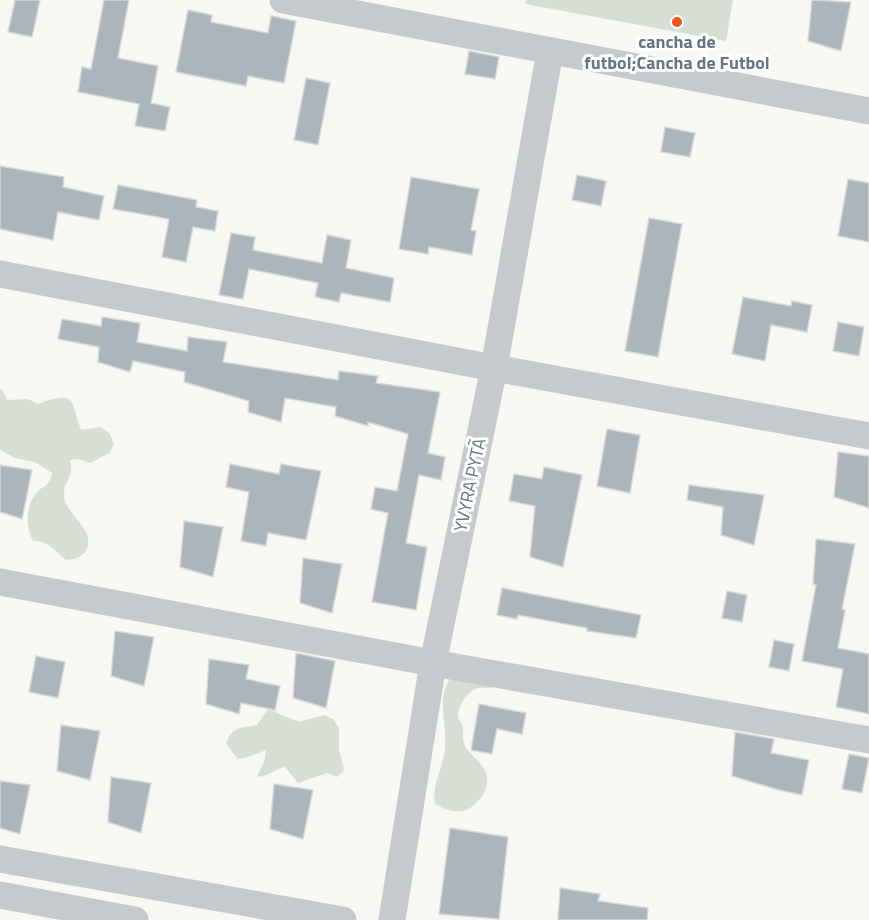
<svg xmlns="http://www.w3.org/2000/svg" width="869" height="920" font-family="'Titillium Web',sans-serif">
<rect width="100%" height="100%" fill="#f7f7f3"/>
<g fill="#d7dfd4">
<path d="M526 0H733L726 41 525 4Z"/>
<path d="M0 389 2 390 7 400 28 399 38 404C76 390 70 399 81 430L101 427 110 434 114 444 109 453 90 463 79 459 70 460C75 479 63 480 64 496 65 515 97 529 86 550 82 558 74 559 66 560 54 551 50 541 33 541 26 528 25 508 35 495 43 484 49 488 52 473L35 462 15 458 0 450Z"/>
<path d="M455 673 492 682 491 688C485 688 479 687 473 690 466 694 457 708 458 717 459 720 461 722 462 725 464 731 462 738 464 743 467 753 479 759 484 769 492 784 483 799 470 808 460 815 445 810 435 804 432 783 441 774 444 754 450 726 432 696 455 673Z"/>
<path d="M268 709 299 722 324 715 333 719 339 728V749L344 770 337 777 327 773 298 783 285 767C275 769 269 776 257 777L265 759 266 750 248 757 238 759 226 744C231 727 242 727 257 725Z"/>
</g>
<g fill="#acb5bb" stroke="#d8d8d6" stroke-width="1.5">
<path d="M15 0H40L32 37 8 32Z"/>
<path d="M104 0H129L118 58 158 66 151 103 170 107 165 131 135 126 139 104 78 92 82 67 91 69Z"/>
<path d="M812 0 851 2 841 51 808 41Z"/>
<path d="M188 10 212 15 211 22 268 33 271 16 296 21 284 83 248 76 246 86 176 72Z"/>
<path d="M469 51 499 57 495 79 465 74Z"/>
<path d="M306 78 330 83 318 145 294 140Z"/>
<path d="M665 127 695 133 690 157 661 152Z"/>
<path d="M0 166 64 177 63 187 104 196 99 220 58 212 53 240 0 229Z"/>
<path d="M577 175 606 181 601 206 572 200Z"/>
<path d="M411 177 479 189 471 230 476 231 472 255 429 247 428 254 399 249Z"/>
<path d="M848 179 869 183V242L838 236Z"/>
<path d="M118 185 197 200 196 207 218 211 215 231 193 227 186 262 162 257 169 219 113 209Z"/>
<path d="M649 218 682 224 658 357 625 351Z"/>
<path d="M231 233 255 237 253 250 322 263 327 235 351 240 346 268 394 278 390 302 341 293 339 302 315 297 318 283 249 269 243 299 219 295Z"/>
<path d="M743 297 791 306 792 301 812 305 807 332 771 325 765 361 732 354Z"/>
<path d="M102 317 140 323 137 342 187 351 188 337 227 342 223 362 338 380 339 371 378 376 376 383 440 392 428 453 445 457 441 480 419 475 406 543 427 547 416 610 372 602 388 513 371 509 375 487 397 491 408 434 368 422V426L335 416 336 407 285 398 281 422 248 412 249 401 184 382 185 372 133 361 130 372 98 362 99 347 58 339 62 319 101 326Z"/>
<path d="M838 322 864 327 859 356 833 351Z"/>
<path d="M607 429 640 435 630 493 597 486Z"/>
<path d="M838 452 869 456V508L834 497Z"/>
<path d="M230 464 279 474 281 464 321 471 306 540 268 533 266 546 241 541 249 492 226 487Z"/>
<path d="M0 465 32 470 22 519 0 512Z"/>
<path d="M544 467 582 475 563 567 530 557 535 506 509 501 514 474 542 479Z"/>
<path d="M689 485 764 495 754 545 721 535 723 507 687 500Z"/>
<path d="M184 521 223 527 213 577 180 567Z"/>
<path d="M816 539 855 544 842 609 845 610 838 648 869 654V714L836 707 843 669 802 661 816 585 813 584Z"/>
<path d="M303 558 342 564 332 613 300 603Z"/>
<path d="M502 588 641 615 636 638 587 631V628L518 615 517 619 497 615Z"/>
<path d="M727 591 747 595 742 622 722 618Z"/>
<path d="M115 631 154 637 144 686 111 676Z"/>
<path d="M774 640 794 644 789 671 769 667Z"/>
<path d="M296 653 335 661 326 708 293 698Z"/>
<path d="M36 656 65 662 58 698 29 692Z"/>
<path d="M209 659 249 665 246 679 280 686 275 710 241 703 239 714 206 704Z"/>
<path d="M479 704 526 713 522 734 497 729 492 754 471 750Z"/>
<path d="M61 725 100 731 90 780 57 771Z"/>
<path d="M735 732 774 739 771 753 809 760 802 795 779 790 732 776Z"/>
<path d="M849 754 869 758 862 793 842 789Z"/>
<path d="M111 777 151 783 141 833 108 822Z"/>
<path d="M0 781 30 785 20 834 0 828Z"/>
<path d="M274 784 313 790 303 839 270 829Z"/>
<path d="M450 828 508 837 499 919 439 914Z"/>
<path d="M560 888 600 894 598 901 648 908 647 920H558Z"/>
</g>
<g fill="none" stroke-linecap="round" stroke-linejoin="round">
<g stroke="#c6cacd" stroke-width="27">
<path d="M283 0 869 111"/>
<path d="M0 274 494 368 869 436"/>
<path d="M0 582 433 663 869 740"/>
<path d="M0 859 343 920"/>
<path d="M0 895 135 920"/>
<path d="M392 920 433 663 494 368 550 51"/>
</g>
</g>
<circle fill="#f15219" stroke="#fff" stroke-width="2" cx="677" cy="22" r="6"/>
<g text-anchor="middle" stroke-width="6" stroke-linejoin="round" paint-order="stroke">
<g font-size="18" font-weight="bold" fill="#637687" stroke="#fff">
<text x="677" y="48">cancha de<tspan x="677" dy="21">futbol;Cancha de Futbol</tspan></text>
</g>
<g font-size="18" fill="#637687" stroke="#fff">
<text transform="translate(470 485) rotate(-78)" y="6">YVYRA PYTÃ</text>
</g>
</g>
</svg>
